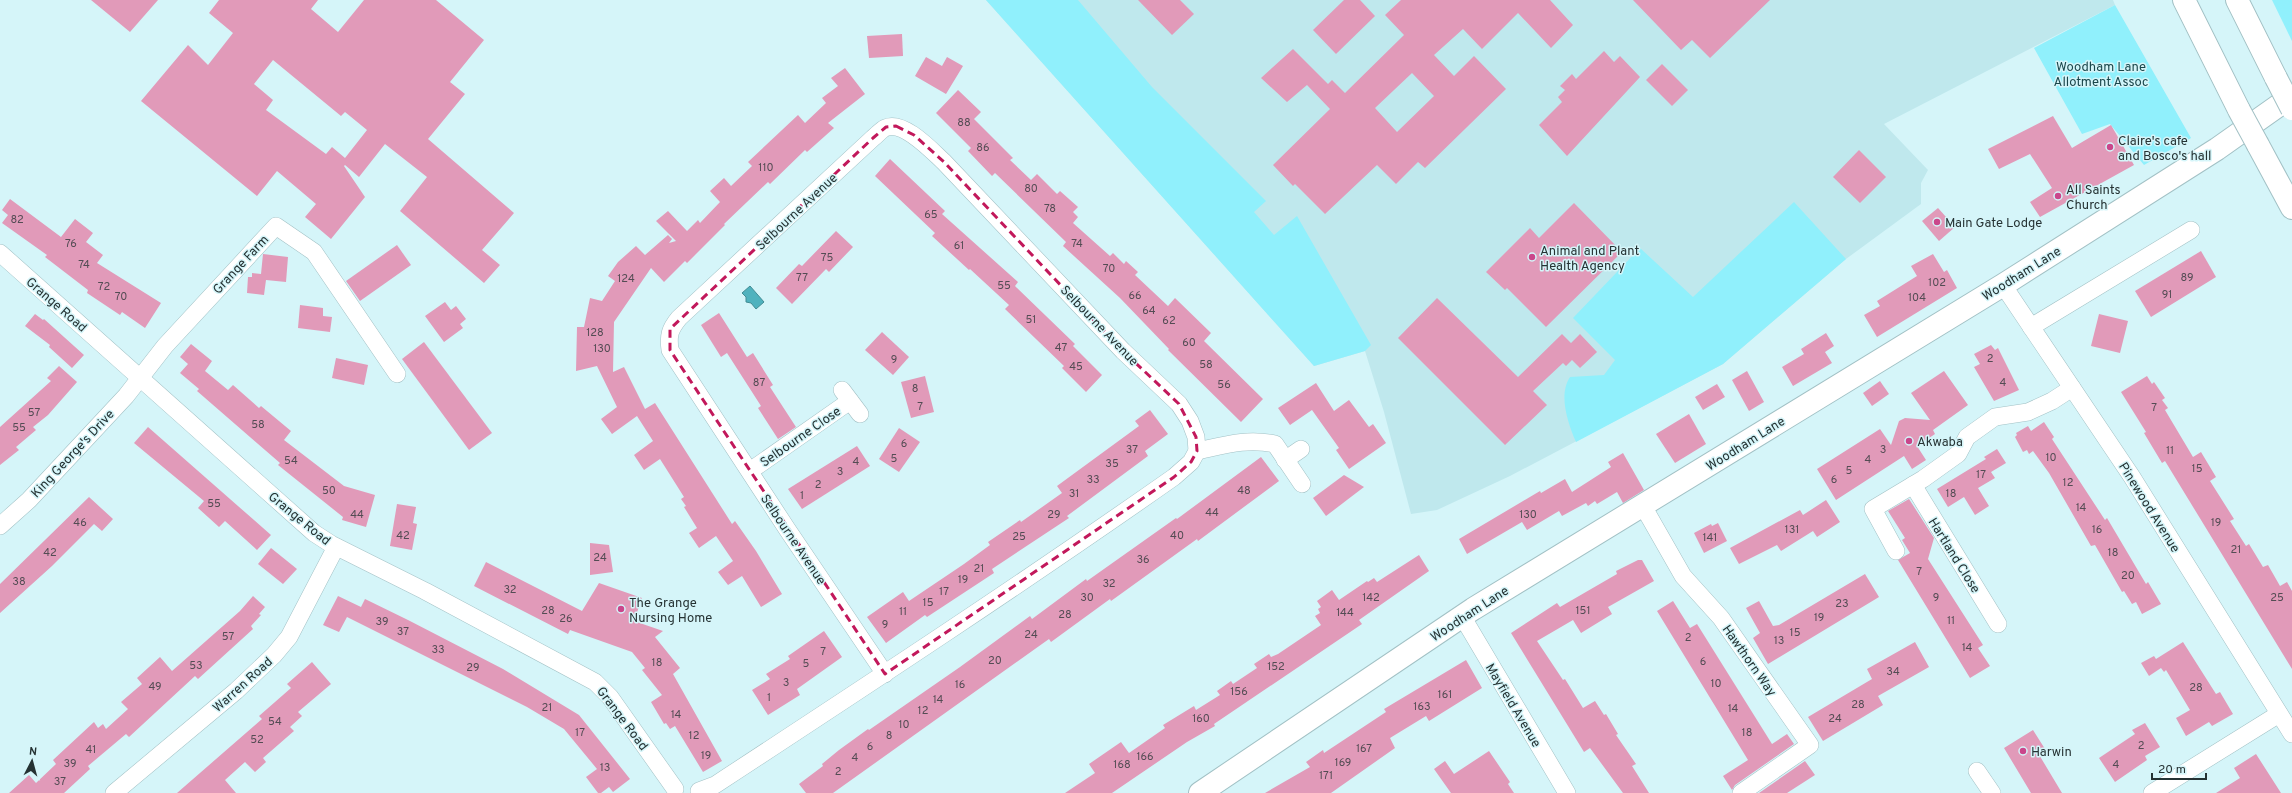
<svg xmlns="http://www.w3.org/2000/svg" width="2292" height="793" font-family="Overpass,sans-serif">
<rect width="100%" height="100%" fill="#d5f5f9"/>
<path fill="#bfe8ed" d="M986 0H2113L2115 5 1884 124 1928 170 1921 183V204L1846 259 1723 364 1510 476 1437 510 1411 514 1384 412 1365 351 1314 366Z"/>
<g fill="#90f0fc">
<path d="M986 0H1078L1152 87 1266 201 1254 212 1274 235 1297 216 1371 345 1365 351 1314 366Z"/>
<path d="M2272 0H2292V41Z"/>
<path d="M2115 5 2191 138 2144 165 2110 124 2082 134 2034 48Z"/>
<path d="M1794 202 1846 259 1723 364 1576 442C1568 423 1558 395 1570 377L1604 375 1615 360 1573 318 1640 248 1693 297Z"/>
</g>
<path fill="#4fb2be" stroke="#428c94" d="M750 286 764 302 756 309 751 303 746 302V297L742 293Z"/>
<g fill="#e19ab9" fill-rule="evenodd">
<path d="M91 0H158L130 32Z"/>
<path d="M219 0H318L311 9 338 32 364 0H436L484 40 450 82 465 94 428 139 514 213 482 250 500 265 484 283 400 211 427 177 385 144 359 177 345 165 344 166 365 197 331 239 305 217 316 204 277 171 257 196 141 101 188 45 208 65 233 33 209 13ZM273 60 341 116 345 112 367 130 345 158 332 147 326 154 266 110 273 100 254 84Z"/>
<path d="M1138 0H1180L1194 14 1172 35Z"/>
<path d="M1344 0H1360L1375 16 1336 54 1313 30Z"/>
<path d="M1401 0H1550L1573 25 1551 48 1518 13 1482 49 1463 29 1434 55 1454 76 1474 56 1506 89 1425 168 1418 162 1396 184 1377 165 1325 214 1295 184 1293 186 1273 165 1330 109 1307 85 1287 102 1261 78 1293 49 1328 84 1332 80 1345 93 1404 35 1385 15ZM1412 73 1434 96 1397 132 1375 108Z"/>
<path d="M1633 0H1770L1710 58 1692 40 1681 50Z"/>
<path d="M902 34 903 56 869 58 867 36Z"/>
<path d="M1604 51 1614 62 1620 56 1640 77 1567 156 1539 125 1562 102 1558 97 1565 90 1560 86 1572 74 1576 79Z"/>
<path d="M926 57 942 66 947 57 963 66 946 94 915 76Z"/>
<path d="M1662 64 1688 90 1672 106 1646 80Z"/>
<path d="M845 68 865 94 828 123 834 128 807 152 805 150 770 184 768 182 724 224 725 225 687 263 685 261 664 282 651 268 614 322 613 372 624 367 645 409 655 403 732 524 735 521 756 551 782 594 761 607 742 576 728 585 718 572 733 561 716 536 699 548 689 533 697 528 684 507 686 506 681 499 684 497 660 459 644 470 634 455 653 441 637 416 612 434 601 419 617 407 597 366 576 371 577 327H584L590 298 602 301 615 281 608 276 618 262 636 246 645 255 668 235 672 239 669 243 676 241 656 221 668 211 687 231 698 220 700 223 720 202 710 191 724 178 731 186 752 166 748 162 798 115 805 123 826 103 822 98 838 86 831 78Z"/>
<path d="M958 90 981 112 974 119 1013 158 1010 160 1031 180 1037 174 1057 194 1060 191 1078 207 1073 212 1078 217 1073 223 1110 256 1113 253 1124 264 1126 261 1138 272 1135 275 1168 306 1175 298 1211 333 1204 341 1263 399 1241 422 1168 350 1169 349 1120 298 1063 246 1066 242 995 173 992 176 968 151 971 148 936 113Z"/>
<path d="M2053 116 2072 148 2111 125 2134 165 2040 217 2030 202 2052 188 2030 154 1999 169 1988 149Z"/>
<path d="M1859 150 1886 177 1860 203 1833 177Z"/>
<path d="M890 159 945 211 942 214 1018 282 1015 286 1075 344 1073 346 1102 375 1086 392 1062 368 1064 366 1005 309 1009 305 970 269 969 270 932 236 935 233 875 176Z"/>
<path d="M10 199 61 237 75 219 93 233 86 242 103 255 97 263 161 303 145 328 122 312 120 315 87 293 88 290 45 257 47 255 2 223 8 215 2 210Z"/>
<path d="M1574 203 1622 252 1546 327 1507 288 1505 290 1486 272 1530 228 1539 238Z"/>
<path d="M1938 208 1955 227 1939 241 1922 221Z"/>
<path d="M836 231 853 247 829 272 826 269 792 304 776 288 799 264 802 266Z"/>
<path d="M397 245 411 265 360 301 346 281Z"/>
<path d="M2201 251 2216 277 2151 317 2135 291Z"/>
<path d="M263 254 288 257 286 282 266 280 264 295 247 293 248 277H252V273L261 274Z"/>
<path d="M1933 254 1944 272 1947 270 1957 288 1877 337 1864 315 1880 306 1877 301 1917 276 1911 266Z"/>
<path d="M1437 298 1518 377 1562 334 1571 343 1580 334 1597 352 1580 368 1572 360 1566 366 1563 363 1533 391 1547 405 1505 445 1398 338Z"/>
<path d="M445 302 451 310 456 306 466 319 460 324 463 328 444 342 425 316Z"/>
<path d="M300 305 323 308V316L332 317 330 332 298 328Z"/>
<path d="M719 313 747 357 753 353 773 385 770 387 796 427 778 439 758 408 761 406 727 353 721 357 701 325Z"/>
<path d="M35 314 43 320 44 319 84 355 72 368 49 347 50 345 25 326Z"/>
<path d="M2099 314 2128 321 2120 353 2091 346Z"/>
<path d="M882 332 909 357 893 375 865 350Z"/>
<path d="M1826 333 1834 346 1825 352 1832 363 1793 386 1782 367 1804 354 1801 349Z"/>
<path d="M424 342 492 433 469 450 402 359Z"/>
<path d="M191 344 212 361 205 371 228 390 233 385 259 408 261 406 291 431 284 440 344 486 375 495 366 527 342 520 343 517 278 465 280 463 197 391 199 389 180 373 188 364 180 357Z"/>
<path d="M1991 345 1995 350 1998 348 2019 390 1994 401 1974 367 1980 364 1974 354Z"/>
<path d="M336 358 368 365 364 385 332 378Z"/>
<path d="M59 366 77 382 48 415 33 427 36 430 16 447 19 450 0 465V427L51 381 47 378Z"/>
<path d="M1747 371 1764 402 1749 411 1732 380Z"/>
<path d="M1944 371 1968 405 1933 430 1935 434 1917 446 1926 460 1912 469 1904 456 1836 500 1817 469 1880 429 1891 445 1899 421 1905 418 1930 420 1911 393Z"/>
<path d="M925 376 934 412 911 418 901 382Z"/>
<path d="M2147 376 2152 384 2154 382 2165 398 2162 400 2168 408 2165 410 2193 457 2201 452 2216 477 2210 481 2234 519 2230 521 2246 546 2249 544 2263 567 2268 565 2280 586 2287 582 2292 591V669L2165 461 2162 463 2144 433 2146 432 2121 392Z"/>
<path d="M1880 381 1889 394 1872 406 1863 393Z"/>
<path d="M1316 383 1334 411 1349 400 1369 427 1373 424 1386 443 1349 469 1336 450 1339 448 1312 410 1290 425 1278 408Z"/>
<path d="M1717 384 1725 397 1703 410 1695 397Z"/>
<path d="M1150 410 1168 434 1145 451 1148 456 1067 516 1069 518 992 569 994 573 927 617 925 615 886 643 867 617 903 592 909 601 964 564 990 545 988 542 1020 520 1021 522 1062 493 1057 486 1139 426 1135 421Z"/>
<path d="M1689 414 1706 444 1675 463 1656 434Z"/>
<path d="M2044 422 2054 437 2052 439 2105 520 2107 518 2146 584 2148 582 2161 604 2142 614 2136 602 2132 604 2124 591 2122 592 2095 545 2091 546 2049 473 2033 451 2029 454 2027 450 2023 452 2015 437 2017 435 2016 433 2028 426 2031 431Z"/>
<path d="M148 427 271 535 257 550 225 521 219 527 198 508 204 501 134 443Z"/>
<path d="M899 428 920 442 899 472 879 459Z"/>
<path d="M857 446 870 466 802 509 788 489Z"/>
<path d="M1997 449 2006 463 1991 472 1995 478 1978 488 1989 506 1975 515 1964 497 1948 507 1937 489 1986 459 1984 457Z"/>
<path d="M1623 453 1644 490 1623 503 1617 492 1597 504 1595 501 1588 506 1586 503 1562 516 1559 511 1527 530 1522 522 1467 554 1459 539 1540 491 1541 493 1565 479 1572 492 1611 467 1608 462Z"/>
<path d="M1261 457 1279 481 1198 541 1197 539 1111 601 1110 599 1051 642 1049 639 833 793H806L799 784 823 766 822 764 839 750 868 729 869 730 960 667 1030 616 1032 619 1086 579 1087 581 1176 518 1177 519Z"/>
<path d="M1344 475 1364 487 1326 516 1313 498Z"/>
<path d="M89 497 113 519 102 531 94 524 52 566 0 613V584Z"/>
<path d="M1909 499 1934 538 1928 559 1983 645 1978 648 1990 666 1970 678 1898 560 1910 553 1902 540 1905 538 1888 511Z"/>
<path d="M1826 500 1840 522 1817 537 1813 531 1781 551 1777 545 1739 564 1730 548 1800 510 1803 515Z"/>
<path d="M397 504 416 507 413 523 417 524 412 550 390 546Z"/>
<path d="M1718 523 1727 541 1704 553 1694 533 1711 524 1712 526Z"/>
<path d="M590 543 609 545 613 572 590 575Z"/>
<path d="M271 548 297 569 283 584 258 564Z"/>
<path d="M1419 555 1429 571 1359 620 1362 624 1214 724 1215 726 1187 742 1112 793H1065L1095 773 1089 764 1121 742 1129 753 1165 728 1163 725 1194 706 1196 710 1220 695 1217 691 1231 681 1233 684 1257 668 1254 664 1269 654 1271 657 1278 654 1321 625 1315 616 1320 613 1318 609 1321 607 1317 601 1332 590 1339 600 1367 581 1368 582 1374 578 1377 582Z"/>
<path d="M1638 560H1642L1654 581 1608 607 1612 614 1581 633 1573 620 1537 641 1563 680 1565 679 1583 708 1595 701 1604 715 1606 714 1618 734 1616 735 1636 764 1632 766 1649 793H1623L1590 748 1584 752 1511 633 1557 603 1560 607 1617 574 1616 571Z"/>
<path d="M486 562 582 611 599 583 642 598 634 621 663 631 655 637 680 668 673 674 722 761 703 772 675 726 670 729 666 723 664 724 651 702 662 695 642 670 645 668 632 652 570 630 568 634 474 586Z"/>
<path d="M1865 574 1879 597 1768 664 1753 638 1760 633 1746 608 1759 601 1773 626 1779 625Z"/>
<path d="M253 596 265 607 259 614 261 615 251 626 253 629 198 679 195 676 129 737 126 734 88 766 90 769 64 793H9L29 775 36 783 56 764 53 760 94 722 98 728 103 724 106 729 128 709 121 702 142 684 137 678 160 657 172 671 240 611Z"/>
<path d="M338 596 361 607 365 599 408 620 503 669 579 715 630 779 613 792 609 787 601 793H598L586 777 597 769 564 729 527 707 347 617 339 632 323 625Z"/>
<path d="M1673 601 1690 628 1697 624 1772 744 1787 734 1794 744 1735 785 1732 790 1723 776 1748 760 1657 611Z"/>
<path d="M824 631 842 657 797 689 800 695 768 715 752 690 770 679 766 674 790 659 788 656Z"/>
<path d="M1915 642 1929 667 1878 696 1883 705 1823 741 1808 717 1872 679 1867 669Z"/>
<path d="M2183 642 2216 694 2220 692 2233 714 2212 726 2209 722 2186 736 2176 718 2190 710 2166 670 2164 672 2161 668 2149 676 2141 663 2154 656 2156 659Z"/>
<path d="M1466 660 1482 688 1429 721 1426 716 1390 738 1395 748 1331 793H1265L1310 767 1306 762 1323 750 1324 753 1386 712 1384 709Z"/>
<path d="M312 662 331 684 298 712 302 716 290 727 294 731 263 758 266 762 255 772 245 762 225 780 236 793H177L262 719 259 716 291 688 287 684Z"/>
<path d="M2145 723 2160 747 2145 756 2147 760 2115 782 2099 758 2135 734 2132 730Z"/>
<path d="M2033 730 2045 749 2038 753 2062 793H2031L2004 748Z"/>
<path d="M1489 751 1510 782 1508 784 1514 793H1451L1434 769 1445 761 1454 774Z"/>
<path d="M2256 754 2281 793H2216L2240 778 2234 768Z"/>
<path d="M1805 761 1815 775 1787 793H1759Z"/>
</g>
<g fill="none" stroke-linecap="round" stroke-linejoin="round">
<g stroke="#a2c1c5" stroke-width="18">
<g id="street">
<path d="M0 253 314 533 331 544 425 591 595 682 610 697 675 789"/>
<path d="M2003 285 2132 477 2292 734"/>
<path d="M2031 327 2191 230"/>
<path d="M842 390 860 414"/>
<path d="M1197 451C1225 445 1247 438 1275 444L1302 484"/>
<path d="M1285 460 1301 449"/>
<path d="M750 471 850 401"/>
<path d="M1913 485 1998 624"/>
<path d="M1643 506 1683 576 1721 618 1810 745 1741 793"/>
<path d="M0 526 29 500 126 396 165 346 276 226 314 252 397 374"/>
<path d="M1896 551 1873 509 1923 479 1958 454 1967 437 1995 417 2028 412 2052 401 2072 388"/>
<path d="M1462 616 1567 793"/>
<path d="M1977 771 1992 793"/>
<path d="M699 791 715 785C869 684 1023 583 1174 477L1191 462 1197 451 1196 437 1190 421 1179 404 1123 351 944 162C932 151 903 119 885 128 881 130 877 135 873 138L679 318C670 329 668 335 670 350L787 529 885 674"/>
<path d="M114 793 236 691 274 655 289 637 336 547"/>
<path d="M2152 793 2279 714"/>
</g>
</g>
<g stroke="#a2c1c5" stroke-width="24">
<path id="secondary" d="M1200 793 1473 609 2003 285 2217 149 2292 96"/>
</g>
<g stroke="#a2c1c5" stroke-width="24">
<g id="highway">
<path d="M2184 0 2239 110"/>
<path d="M2237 0 2276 78"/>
<path d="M2258 145 2292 208"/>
</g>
</g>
<use href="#street" stroke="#fff" stroke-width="17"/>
<use href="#secondary" stroke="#fff" stroke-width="22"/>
<use href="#highway" stroke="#fff" stroke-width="22"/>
<g stroke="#a2c1c5" stroke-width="24" stroke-linecap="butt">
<g id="highway-bridge">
<path d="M2276 78 2292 109"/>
<path d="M2239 110 2258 145"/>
</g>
</g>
<use href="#highway-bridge" stroke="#fff" stroke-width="22"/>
</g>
<path fill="none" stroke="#c2185b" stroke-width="3" stroke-dasharray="8 5" stroke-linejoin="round" d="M896 126 914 135 944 162 1123 351 1179 404 1196 437 1197 451 1191 462 1174 477 885 674 670 350V329L873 138 886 127Z"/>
<g fill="#ca468b" stroke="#d5f5f9" stroke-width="1.5">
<circle cx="2110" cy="147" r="4"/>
<circle cx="2058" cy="196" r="4"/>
<circle cx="1937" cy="222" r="4"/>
<circle cx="1532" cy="257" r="4"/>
<circle cx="1909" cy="441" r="4"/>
<circle cx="621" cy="609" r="4"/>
<circle cx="2023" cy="751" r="4"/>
</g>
<g text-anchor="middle" stroke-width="3" stroke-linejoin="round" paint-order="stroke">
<g font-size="11" fill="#544c54">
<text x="964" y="126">88</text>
<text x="983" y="151">86</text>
<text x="766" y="171">110</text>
<text x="1031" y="192">80</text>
<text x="1050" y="212">78</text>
<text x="931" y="218">65</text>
<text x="17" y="223">82</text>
<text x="71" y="247">76</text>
<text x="1077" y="247">74</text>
<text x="959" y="249">61</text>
<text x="827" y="261">75</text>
<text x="84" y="268">74</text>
<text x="1109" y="272">70</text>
<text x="802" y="281">77</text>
<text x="2187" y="281">89</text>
<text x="626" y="282">124</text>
<text x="1937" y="286">102</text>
<text x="1004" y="289">55</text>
<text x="104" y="290">72</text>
<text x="2167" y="298">91</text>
<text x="1135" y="299">66</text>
<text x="121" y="300">70</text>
<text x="1917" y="301">104</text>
<text x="1149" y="314">64</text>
<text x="1031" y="323">51</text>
<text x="1169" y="324">62</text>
<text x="595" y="336">128</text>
<text x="1189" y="346">60</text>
<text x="1061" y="351">47</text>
<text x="602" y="352">130</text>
<text x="1990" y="362">2</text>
<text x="894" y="363">9</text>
<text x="1206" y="368">58</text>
<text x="1076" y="370">45</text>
<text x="759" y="386">87</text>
<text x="2003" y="386">4</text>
<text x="1224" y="388">56</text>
<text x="915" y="392">8</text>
<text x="920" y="410">7</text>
<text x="2154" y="411">7</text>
<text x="34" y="416">57</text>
<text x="258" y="428">58</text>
<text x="19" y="431">55</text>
<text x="904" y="447">6</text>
<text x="1132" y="453">37</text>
<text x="1883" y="453">3</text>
<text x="2170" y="454">11</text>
<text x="2051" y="461">10</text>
<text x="894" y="462">5</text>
<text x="1868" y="463">4</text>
<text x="291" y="464">54</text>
<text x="856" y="465">4</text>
<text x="1112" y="467">35</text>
<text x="2197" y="472">15</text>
<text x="1849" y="474">5</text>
<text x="840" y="475">3</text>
<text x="1981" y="478">17</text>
<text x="1093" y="483">33</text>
<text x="1834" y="483">6</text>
<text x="2068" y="486">12</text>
<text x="818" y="488">2</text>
<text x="329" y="494">50</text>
<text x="1244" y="494">48</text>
<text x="1074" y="497">31</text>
<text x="1951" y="497">18</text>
<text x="802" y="499">1</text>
<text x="214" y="507">55</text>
<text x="2081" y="511">14</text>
<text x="1212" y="516">44</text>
<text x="357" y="518">44</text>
<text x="1054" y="518">29</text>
<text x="1528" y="518">130</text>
<text x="80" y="526">46</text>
<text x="2216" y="526">19</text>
<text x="1792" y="533">131</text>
<text x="2097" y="533">16</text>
<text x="403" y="539">42</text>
<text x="1177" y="539">40</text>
<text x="1019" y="540">25</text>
<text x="1710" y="541">141</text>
<text x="2236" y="553">21</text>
<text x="50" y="556">42</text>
<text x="2113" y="556">18</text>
<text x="600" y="561">24</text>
<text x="1143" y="563">36</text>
<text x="979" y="572">21</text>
<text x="1919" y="575">7</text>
<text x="2128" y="579">20</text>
<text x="963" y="583">19</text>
<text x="19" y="585">38</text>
<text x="1109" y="587">32</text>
<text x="510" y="593">32</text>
<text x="944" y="595">17</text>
<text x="1087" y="601">30</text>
<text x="1371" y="601">142</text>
<text x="1936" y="601">9</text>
<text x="2277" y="601">25</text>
<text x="928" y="606">15</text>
<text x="1842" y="607">23</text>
<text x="548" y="614">28</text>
<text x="1583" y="614">151</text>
<text x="903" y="615">11</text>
<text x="1345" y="616">144</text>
<text x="1065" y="618">28</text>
<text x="1819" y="621">19</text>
<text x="566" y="622">26</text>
<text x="1951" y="624">11</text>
<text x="382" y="625">39</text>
<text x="885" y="628">9</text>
<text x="403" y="635">37</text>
<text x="1795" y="636">15</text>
<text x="1031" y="638">24</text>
<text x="228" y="640">57</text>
<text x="1688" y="641">2</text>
<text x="1779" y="644">13</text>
<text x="1967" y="651">14</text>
<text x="438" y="653">33</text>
<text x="823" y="655">7</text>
<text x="995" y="664">20</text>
<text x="1703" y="665">6</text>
<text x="657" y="666">18</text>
<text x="806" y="667">5</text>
<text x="196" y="669">53</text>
<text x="1276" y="670">152</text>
<text x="473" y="671">29</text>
<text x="1893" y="675">34</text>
<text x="786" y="686">3</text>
<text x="1716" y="687">10</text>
<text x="960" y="688">16</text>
<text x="155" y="690">49</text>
<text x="2196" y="691">28</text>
<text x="1239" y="695">156</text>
<text x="1445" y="698">161</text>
<text x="769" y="701">1</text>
<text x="938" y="703">14</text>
<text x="1858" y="708">28</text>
<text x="1422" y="710">163</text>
<text x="547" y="711">21</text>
<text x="1733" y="712">14</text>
<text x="923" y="714">12</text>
<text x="676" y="718">14</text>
<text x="1201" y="722">160</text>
<text x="1835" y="722">24</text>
<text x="275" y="725">54</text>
<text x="904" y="728">10</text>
<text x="580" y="736">17</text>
<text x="1747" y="736">18</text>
<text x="694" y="739">12</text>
<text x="889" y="739">8</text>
<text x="257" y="743">52</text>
<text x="2141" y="749">2</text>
<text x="870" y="750">6</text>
<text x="1364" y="752">167</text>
<text x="91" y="753">41</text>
<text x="706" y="759">19</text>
<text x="1145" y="760">166</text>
<text x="855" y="761">4</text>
<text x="1343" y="766">169</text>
<text x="70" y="767">39</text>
<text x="1122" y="768">168</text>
<text x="2116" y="768">4</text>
<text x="605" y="771">13</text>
<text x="838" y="775">2</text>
<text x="1326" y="779">171</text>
<text x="60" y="785">37</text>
</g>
<g font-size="13" fill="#19464b" stroke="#d5f5f9">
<text x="2101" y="71">Woodham Lane<tspan x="2101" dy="15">Allotment Assoc</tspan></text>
</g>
<g font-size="13" fill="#253233" stroke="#d5f5f9" text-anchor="start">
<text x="2118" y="145">Claire's cafe<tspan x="2118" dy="15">and Bosco's hall</tspan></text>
<text x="2066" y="194">All Saints<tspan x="2066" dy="15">Church</tspan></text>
<text x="1945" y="227">Main Gate Lodge</text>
<text x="1540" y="255">Animal and Plant<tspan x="1540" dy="15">Health Agency</tspan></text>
<text x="1917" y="446">Akwaba</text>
<text x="629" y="607">The Grange<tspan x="629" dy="15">Nursing Home</tspan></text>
<text x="2031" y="756">Harwin</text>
</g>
<g font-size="13" fill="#253233" stroke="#d5f5f9">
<text transform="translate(796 211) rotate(-43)" y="5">Selbourne Avenue</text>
<text transform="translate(240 264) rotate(-47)" y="5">Grange Farm</text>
<text transform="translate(2021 273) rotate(-32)" y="5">Woodham Lane</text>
<text transform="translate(57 304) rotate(41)" y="5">Grange Road</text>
<text transform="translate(1100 325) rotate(46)" y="5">Selbourne Avenue</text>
<text transform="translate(800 436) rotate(-35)" y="5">Selbourne Close</text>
<text transform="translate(1745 443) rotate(-32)" y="5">Woodham Lane</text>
<text transform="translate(72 453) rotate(-47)" y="5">King George's Drive</text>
<text transform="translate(2150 507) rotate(58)" y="5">Pinewood Avenue</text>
<text transform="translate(300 518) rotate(39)" y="5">Grange Road</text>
<text transform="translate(794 539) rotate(56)" y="5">Selbourne Avenue</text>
<text transform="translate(1955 555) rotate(58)" y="5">Hartland Close</text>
<text transform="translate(1469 613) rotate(-33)" y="5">Woodham Lane</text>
<text transform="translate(1750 660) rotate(55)" y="5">Hawthorn Way</text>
<text transform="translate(242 684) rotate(-42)" y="5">Warren Road</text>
<text transform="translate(1514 705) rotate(59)" y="5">Mayfield Avenue</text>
<text transform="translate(623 718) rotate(53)" y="5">Grange Road</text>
</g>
</g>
<g transform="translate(32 761) rotate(6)" stroke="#d5f5f9" stroke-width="3" paint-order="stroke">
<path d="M0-3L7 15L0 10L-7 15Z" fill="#253233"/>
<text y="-6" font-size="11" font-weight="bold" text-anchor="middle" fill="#253233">N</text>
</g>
<path d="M2152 773v6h54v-6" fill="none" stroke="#253233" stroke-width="2"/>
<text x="2158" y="773" font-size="12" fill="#253233" stroke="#d5f5f9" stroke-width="3" paint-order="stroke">20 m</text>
</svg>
